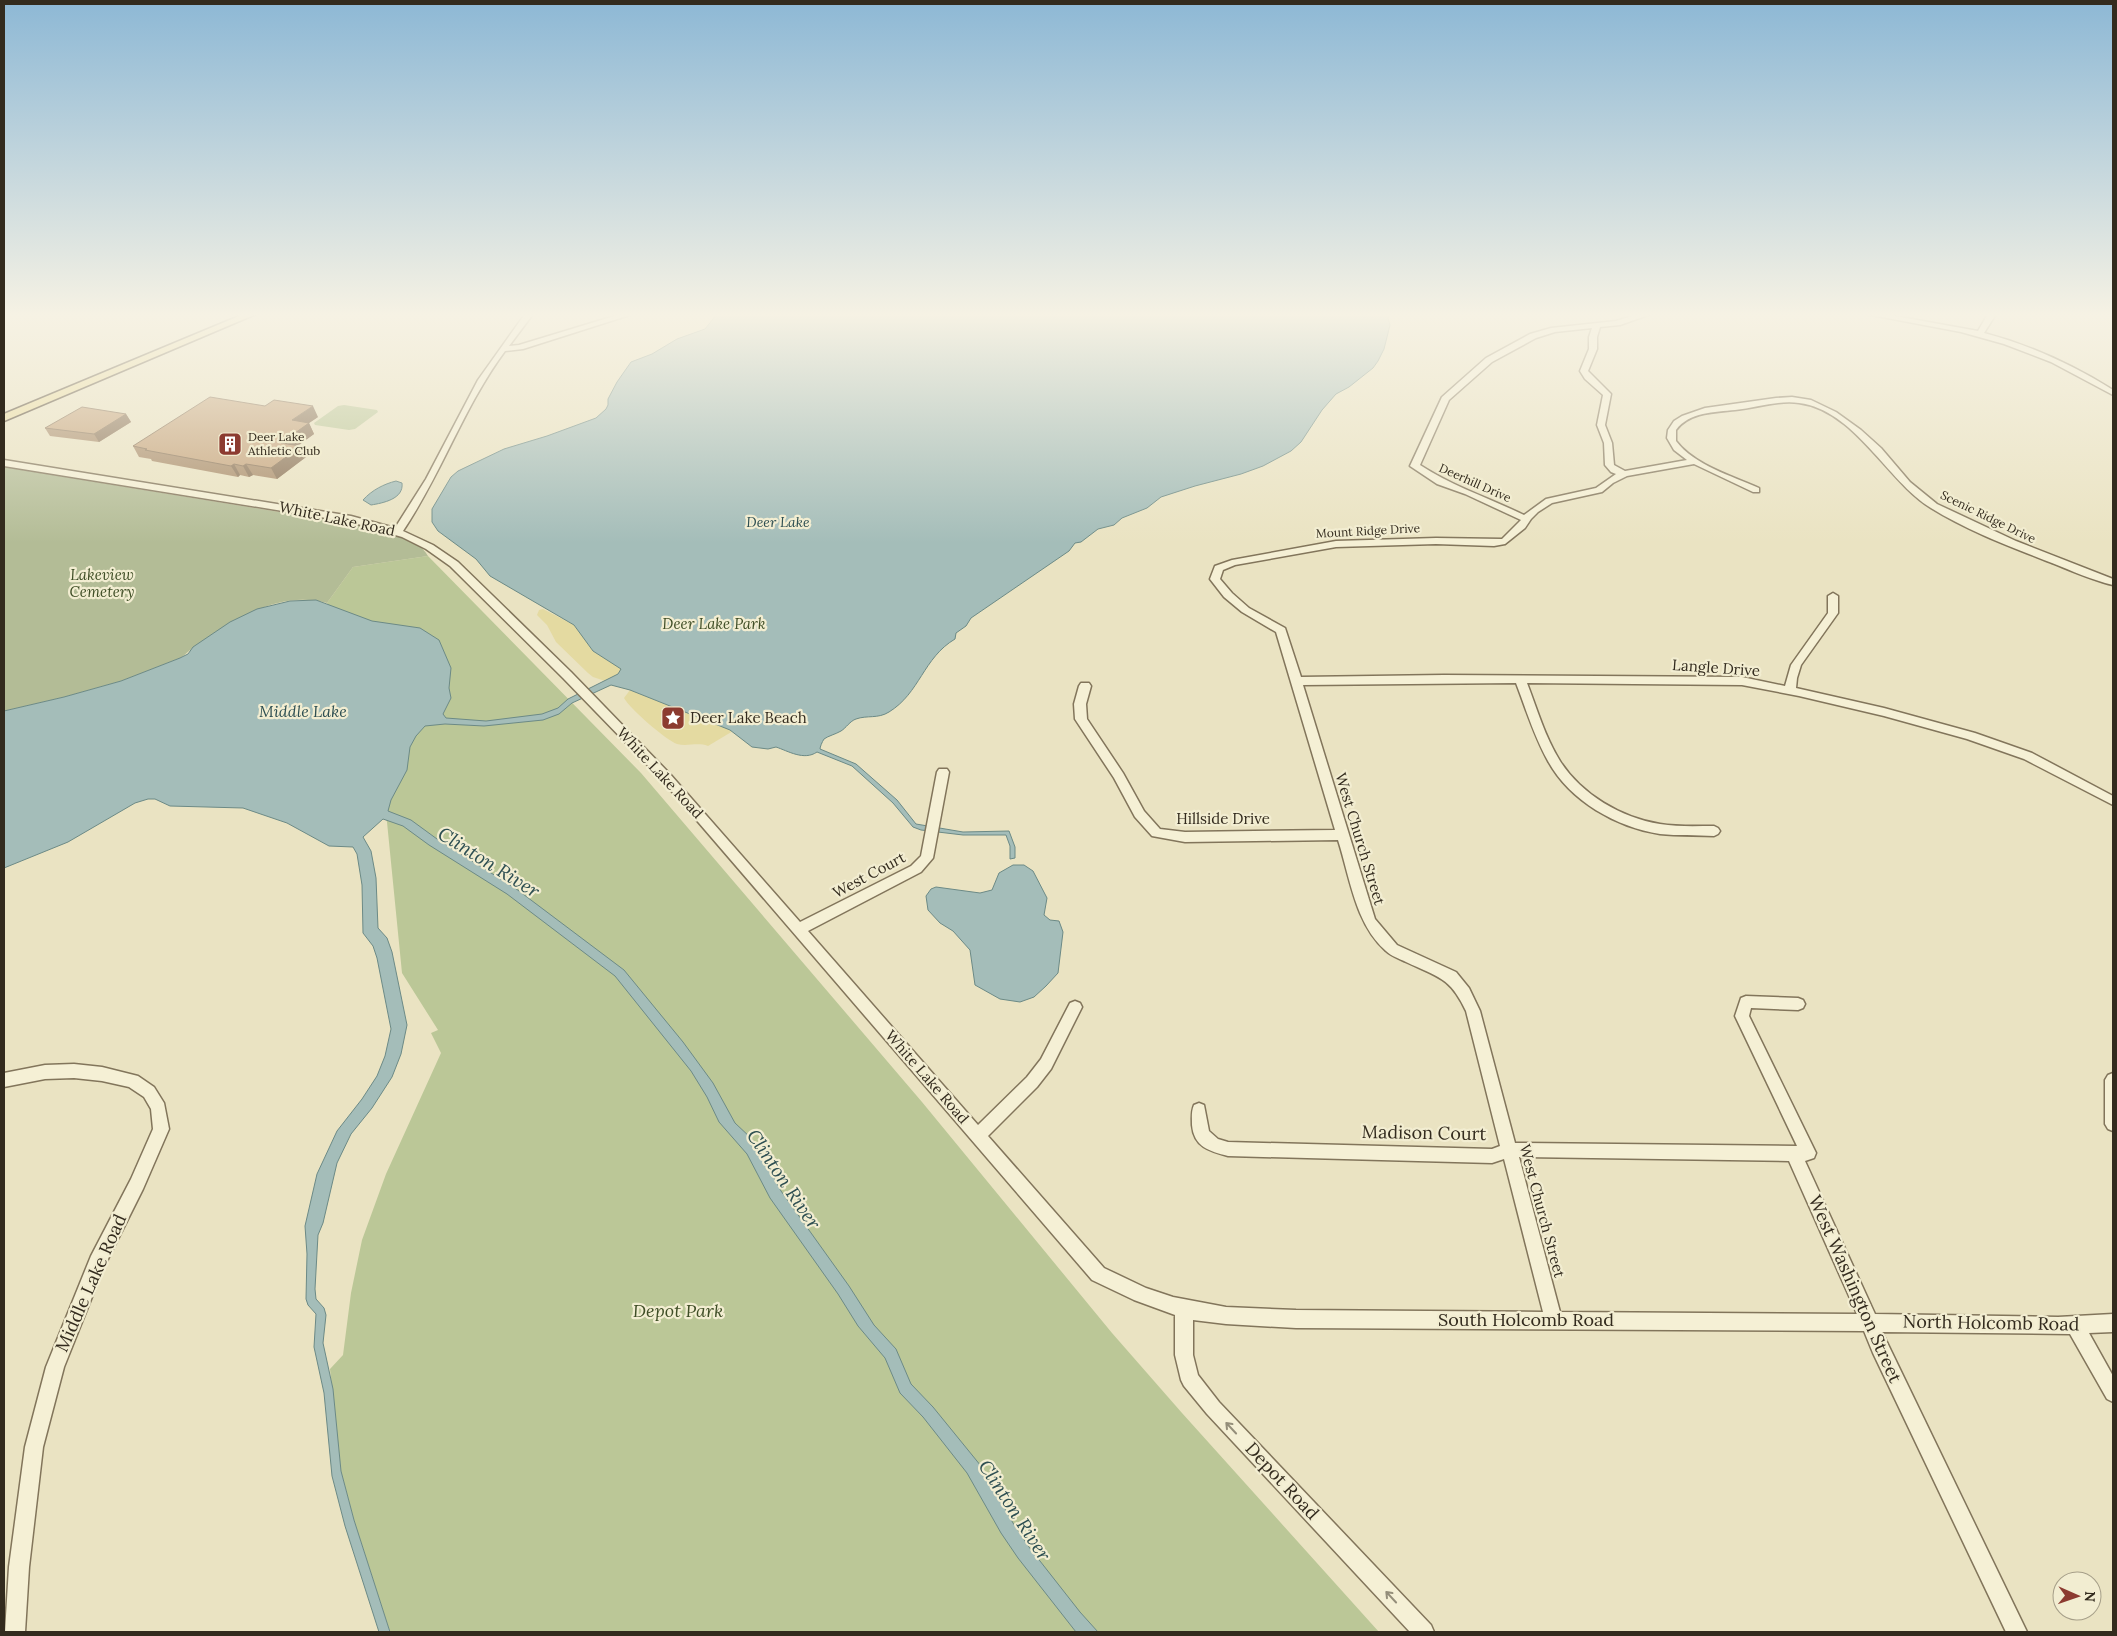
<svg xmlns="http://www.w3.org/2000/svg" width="2117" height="1636" font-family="Lora,serif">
<rect width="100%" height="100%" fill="#eae3c2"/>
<g fill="#bbc797">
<path d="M344 405 377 410 378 412 355 429 349 430 315 425 314 423 338 406Z"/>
<path d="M428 556 641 773 922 1102 1112 1333 1182 1413 1379 1632H390L354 1520 341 1471 330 1369 343 1355 351 1293 362 1240 386 1174 441 1053 431 1033 438 1030 402 973 387 822 327 603 353 567Z"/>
</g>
<g fill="#e4daa1">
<path d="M543 609 574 625 593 651 622 669 618 674 605 681 593 677 588 673 556 642 547 625 537 615 539 610Z"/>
<path d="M630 690 733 731 708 746C697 742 687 747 677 744 666 740 630 709 624 698Z"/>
</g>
<path fill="#b3bc96" d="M4 467 371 527C391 533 417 537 428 556L353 567 327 603C279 590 236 619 198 644 191 648 187 654 180 658L121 681 64 697 4 711Z"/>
<g fill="#a4bdb9" stroke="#6c8a86">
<path d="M717 314H1389L1388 318 1390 325 1384 349 1378 361 1373 368 1349 387 1336 394 1322 410 1301 442 1291 451 1263 466 1241 474 1195 486 1161 497 1147 508 1122 518 1114 525 1098 529 1081 542 1075 543 1069 551 971 618 966 626 956 633 955 639C923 658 920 693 889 712 878 719 867 715 856 719 850 721 846 728 841 731 836 734 828 736 824 739 822 742 820 747 820 749L856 764 897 800 916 824 963 832 1009 831 1015 847V858L1010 859V846L1006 835H963L921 830 913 827 893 803 852 766 817 752C804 761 788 751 776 747L768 749 752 747 730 730 630 690 611 685 572 703 559 714 543 720 484 726 445 724 425 726 416 736 410 747 407 770 391 800 388 811 411 820 437 839 515 888 624 970 683 1042 713 1083 735 1123 751 1138 758 1148 781 1191 849 1286 874 1325 896 1349 911 1384 933 1407 981 1466 1013 1523 1029 1547 1080 1612 1098 1632H1076L1018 1558 1001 1533 967 1473 923 1417 900 1393 885 1358 858 1326 838 1294 770 1198 747 1154 719 1122 707 1097 691 1071 615 976 507 894 429 845 403 826 383 819 363 837 371 851 376 878 378 928 387 938 392 952 407 1025 401 1054 392 1077 372 1108 351 1134 337 1163 323 1223 318 1235 315 1289 316 1299 324 1308 326 1315 323 1343 333 1389 341 1471 354 1520 390 1632H379L345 1526 332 1476 324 1393 314 1347 316 1314 308 1305 306 1299 307 1254 305 1226 317 1174 337 1131 362 1099 377 1076 385 1056 391 1029 377 958 373 946 363 933 362 885 357 854 353 847 329 846 287 823 243 808 170 806 155 799H148L135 803 68 842 4 868V711L64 697 121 681 180 658 188 654 193 647 230 622 257 609 290 601 316 600 372 621 420 628 439 640 451 668 449 688 451 698 443 714 446 718 486 721 542 714 558 708 568 699 618 674 621 669 593 651 574 625 490 576 476 559 438 531 432 522V509L451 477 458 471 504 449 547 436 596 418 606 409 608 405V399L617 382 631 362 652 354 677 339 705 329Z"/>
<path d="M396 481 402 483C404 499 383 503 371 505L363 500C372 490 384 484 396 481Z"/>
<path d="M1013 865H1024L1033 871 1047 898 1044 915 1050 920 1059 921 1063 932 1058 973 1046 986 1034 997 1020 1002 1000 999 975 985 970 950 953 931 940 923 928 910 926 896 931 889 936 887 980 893 992 890 999 873Z"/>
</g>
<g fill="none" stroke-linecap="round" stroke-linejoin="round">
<g stroke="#82755b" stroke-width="3">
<g id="minor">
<path d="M525 314H533L509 346 519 345 621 314H633L523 349 505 351C464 406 442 473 403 531L433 545 458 562 571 672 670 774 800 922 911 866 921 856 937 772 939 769H947L949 772 933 858 921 872 808 931 978 1125 1027 1077 1041 1059 1070 1003 1075 1001 1080 1003 1082 1007 1051 1069 1037 1087 988 1136 1104 1268 1146 1288 1173 1297 1226 1307 1296 1310 1543 1312 1504 1159 1492 1163 1228 1156C1209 1151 1194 1147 1192 1125 1192 1118 1191 1112 1194 1105L1199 1103 1204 1105 1209 1131 1218 1139 1228 1142 1492 1149 1500 1146 1466 1011C1450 977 1438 977 1406 962 1400 959 1391 956 1386 951 1355 924 1350 877 1338 840L1185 842 1152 836 1135 817 1114 778 1075 719 1074 704 1079 686 1081 683H1089L1091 686 1086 704 1087 719 1123 773 1144 811 1160 829 1185 832 1335 830 1276 632 1242 612 1224 597 1210 579 1215 566 1232 560 1336 541 1436 538 1502 539 1521 520 1465 494 1437 484 1410 466 1442 397 1486 358 1530 334 1551 328 1616 321 1639 314H1651L1620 325 1600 327 1597 337V349L1588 371 1611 394 1605 425 1612 443 1614 465 1625 471 1687 460 1674 450 1667 438 1668 430 1674 421 1682 416 1705 408 1776 398 1792 397 1811 400 1836 412 1861 430 1881 448 1910 482 1937 504 2016 541 2113 579V585C2092 580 2072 571 2052 563 2011 547 1968 531 1931 508 1887 481 1855 410 1799 403 1778 400 1756 408 1735 410 1715 412 1689 412 1676 430V441C1694 465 1732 476 1759 488V492H1753L1694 464 1627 476 1613 483 1602 492 1552 503 1538 512 1531 519 1525 528 1505 544 1494 546 1436 544 1336 547 1235 565 1223 570 1220 579 1232 593 1249 608 1285 628 1301 677 1444 675 1742 677 1785 686 1791 665 1828 613V596L1833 593 1838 596V613L1801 665 1797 678 1796 688 1884 708 1975 733 2032 753 2113 796V805L2024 759 1967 739 1884 716 1799 696 1742 685 1527 683C1537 709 1545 737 1560 761 1581 794 1621 818 1660 824 1678 827 1696 826 1714 826L1718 828 1720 831 1718 834 1714 836C1696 835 1678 836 1660 834 1616 827 1570 801 1548 761 1534 736 1526 709 1516 683L1303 685 1375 919 1397 945 1456 972 1469 988 1480 1011 1515 1143 1797 1146 1735 1016 1741 998 1746 996 1798 998 1803 1000 1805 1004 1803 1008 1798 1010 1751 1008 1749 1016 1816 1153 1814 1158 1805 1161 1875 1314 2058 1317 2113 1314V1332L2089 1333 2113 1376V1402L2107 1399 2070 1334 1882 1332 2027 1632H2006L1873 1353 1864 1331 1296 1328 1226 1324 1193 1320V1355L1198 1375 1219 1402 1431 1625 1434 1632H1410L1207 1414 1184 1386 1181 1380 1175 1355V1315L1134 1300 1092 1280 662 780 563 678 450 566 426 549 402 537 351 522 4 466V460L351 516 395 528 426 479 478 380ZM1592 328 1589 337V349L1580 371 1585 379 1603 395 1597 425 1604 443 1605 465 1611 472 1616 474 1596 488 1546 499 1524 515C1489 498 1452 486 1420 465L1449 400 1492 362 1536 338 1555 332ZM1519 1157 1789 1161 1857 1314 1560 1312Z"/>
<path d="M1866 314H1884L1978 331 1988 314H1996L1984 333C2030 345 2073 365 2113 390V395L2051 362 2004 344 1961 332Z"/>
<path d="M74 1064 102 1067 138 1076 154 1087 164 1103 169 1129 143 1189 104 1267 64 1367 43 1447 29 1567 25 1632H5L9 1567 25 1447 46 1367 91 1256 131 1179 153 1129 151 1109 144 1097 129 1087 102 1081 74 1078 45 1079 4 1087V1073L45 1065Z"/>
<path d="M2113 1073V1131L2108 1129 2105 1124V1080L2108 1075Z"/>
</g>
</g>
<g stroke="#50432f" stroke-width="3">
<path id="major" d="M244 314H256L4 421V414Z"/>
</g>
<use href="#minor" fill="#f5f0d5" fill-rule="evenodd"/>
<use href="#major" fill="#eadc9d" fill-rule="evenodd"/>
</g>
<g fill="#a98c6a">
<path d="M126 414 131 422 99 442 50 436 45 428Z"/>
<path d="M318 417 309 423 314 434 298 445 306 457 277 479 253 475 249 477 240 475 238 477 152 461 151 459 139 457 133 446Z"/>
</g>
<g fill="#8a7256">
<path d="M313 406 318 417 309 423 314 434 287 454 281 443 292 420Z"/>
<path d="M126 414 131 422 99 442 94 434Z"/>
<path d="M301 446 306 457 277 479 271 468Z"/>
<path d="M234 464 240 475 238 477 231 466Z"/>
<path d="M246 464 253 475 249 477 243 466Z"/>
</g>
<g fill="#c5a37b" stroke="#8a7256">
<path d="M210 397 265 406 274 400 313 406 292 420 309 423 281 443 301 446 271 468 246 464 243 466 234 464 231 466 145 450 147 449 133 446Z"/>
<path d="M82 407 126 414 94 434 45 428Z"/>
</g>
<defs><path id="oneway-shaft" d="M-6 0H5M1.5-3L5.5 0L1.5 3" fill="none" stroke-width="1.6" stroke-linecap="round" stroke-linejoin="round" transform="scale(1.25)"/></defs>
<g stroke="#948e7a">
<use href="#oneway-shaft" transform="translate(1231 1428) rotate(-133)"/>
<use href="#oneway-shaft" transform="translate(1391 1597) rotate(-133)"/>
</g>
<linearGradient id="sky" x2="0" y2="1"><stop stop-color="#8db8d5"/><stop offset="0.58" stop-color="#f6f2e4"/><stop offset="1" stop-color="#f6f2e4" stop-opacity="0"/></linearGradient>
<rect width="2117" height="543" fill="url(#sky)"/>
<defs>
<g id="building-square" transform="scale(1.25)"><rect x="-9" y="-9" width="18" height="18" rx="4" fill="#8c3b30" stroke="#f2edd1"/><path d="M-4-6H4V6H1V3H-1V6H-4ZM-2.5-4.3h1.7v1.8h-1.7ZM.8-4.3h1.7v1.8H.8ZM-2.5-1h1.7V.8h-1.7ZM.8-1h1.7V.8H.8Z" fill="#fff"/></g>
<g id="sight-square" transform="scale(1.25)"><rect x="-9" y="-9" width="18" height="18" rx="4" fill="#8c3b30" stroke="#f2edd1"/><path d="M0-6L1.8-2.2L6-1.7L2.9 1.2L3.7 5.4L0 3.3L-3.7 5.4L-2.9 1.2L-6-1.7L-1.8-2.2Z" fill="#fff"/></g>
</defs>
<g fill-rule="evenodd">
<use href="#building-square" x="230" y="444"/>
<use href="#sight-square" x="673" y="718"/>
</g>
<g text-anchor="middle" stroke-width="4.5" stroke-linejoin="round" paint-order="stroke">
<g font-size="12" fill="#332b1e" stroke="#f2edd1" text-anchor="start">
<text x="248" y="441">Deer Lake<tspan x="248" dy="14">Athletic Club</tspan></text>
</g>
<g font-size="12" fill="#332b1e" stroke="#f2edd1">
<text transform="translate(1475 483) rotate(24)" y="4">Deerhill Drive</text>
<text transform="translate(1988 517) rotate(26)" y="4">Scenic Ridge Drive</text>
<text transform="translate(1368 531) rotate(-3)" y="4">Mount Ridge Drive</text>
</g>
<g font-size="14" font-style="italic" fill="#2e4f52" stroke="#f2edd1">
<text x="778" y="527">Deer Lake</text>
</g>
<g font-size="15" fill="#332b1e" stroke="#f2edd1">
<text transform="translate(337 519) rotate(12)" y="5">White Lake Road</text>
<text transform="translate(1716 668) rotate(4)" y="5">Langle Drive</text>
<text transform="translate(660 773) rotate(47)" y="5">White Lake Road</text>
<text x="1223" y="824">Hillside Drive</text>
<text transform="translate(1360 839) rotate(73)" y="5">West Church Street</text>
<text transform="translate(869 875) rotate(-28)" y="5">West Court</text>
<text transform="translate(927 1077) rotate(49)" y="5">White Lake Road</text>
<text transform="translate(1542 1211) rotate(75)" y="5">West Church Street</text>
</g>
<g font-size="15" font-style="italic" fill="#3f4e26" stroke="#f2edd1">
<text x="102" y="580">Lakeview<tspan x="102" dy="17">Cemetery</tspan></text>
<text x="714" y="629">Deer Lake Park</text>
</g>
<g font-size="15" fill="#332b1e" stroke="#f2edd1" text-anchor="start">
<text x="690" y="723">Deer Lake Beach</text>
</g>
<g font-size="16" font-style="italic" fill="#2e4f52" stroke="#f2edd1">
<text x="303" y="717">Middle Lake</text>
</g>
<g font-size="18" fill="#332b1e" stroke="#f2edd1">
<text transform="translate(1424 1133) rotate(1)" y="6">Madison Court</text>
<text transform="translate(91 1283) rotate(-66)" y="6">Middle Lake Road</text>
<text transform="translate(1855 1289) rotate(66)" y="6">West Washington Street</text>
<text x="1526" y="1326">South Holcomb Road</text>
<text transform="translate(1991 1323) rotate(1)" y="6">North Holcomb Road</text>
<text transform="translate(1282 1481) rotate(47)" y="6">Depot Road</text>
</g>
<g font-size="18" font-style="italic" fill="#3f4e26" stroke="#f2edd1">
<text x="678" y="1317">Depot Park</text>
</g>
<g font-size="19" font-style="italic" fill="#2e4f52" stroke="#f2edd1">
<text transform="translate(489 862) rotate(32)" y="7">Clinton River</text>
<text transform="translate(784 1179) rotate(56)" y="7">Clinton River</text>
<text transform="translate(1015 1510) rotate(57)" y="7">Clinton River</text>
</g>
</g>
<rect width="2117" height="1636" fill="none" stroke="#332b1e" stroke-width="10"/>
<g transform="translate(2077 1596) rotate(92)"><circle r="24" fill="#f2edd1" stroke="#a69f89"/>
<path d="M0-4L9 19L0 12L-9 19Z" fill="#8c3b30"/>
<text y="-8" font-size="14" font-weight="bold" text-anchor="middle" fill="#332b1e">N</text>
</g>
</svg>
